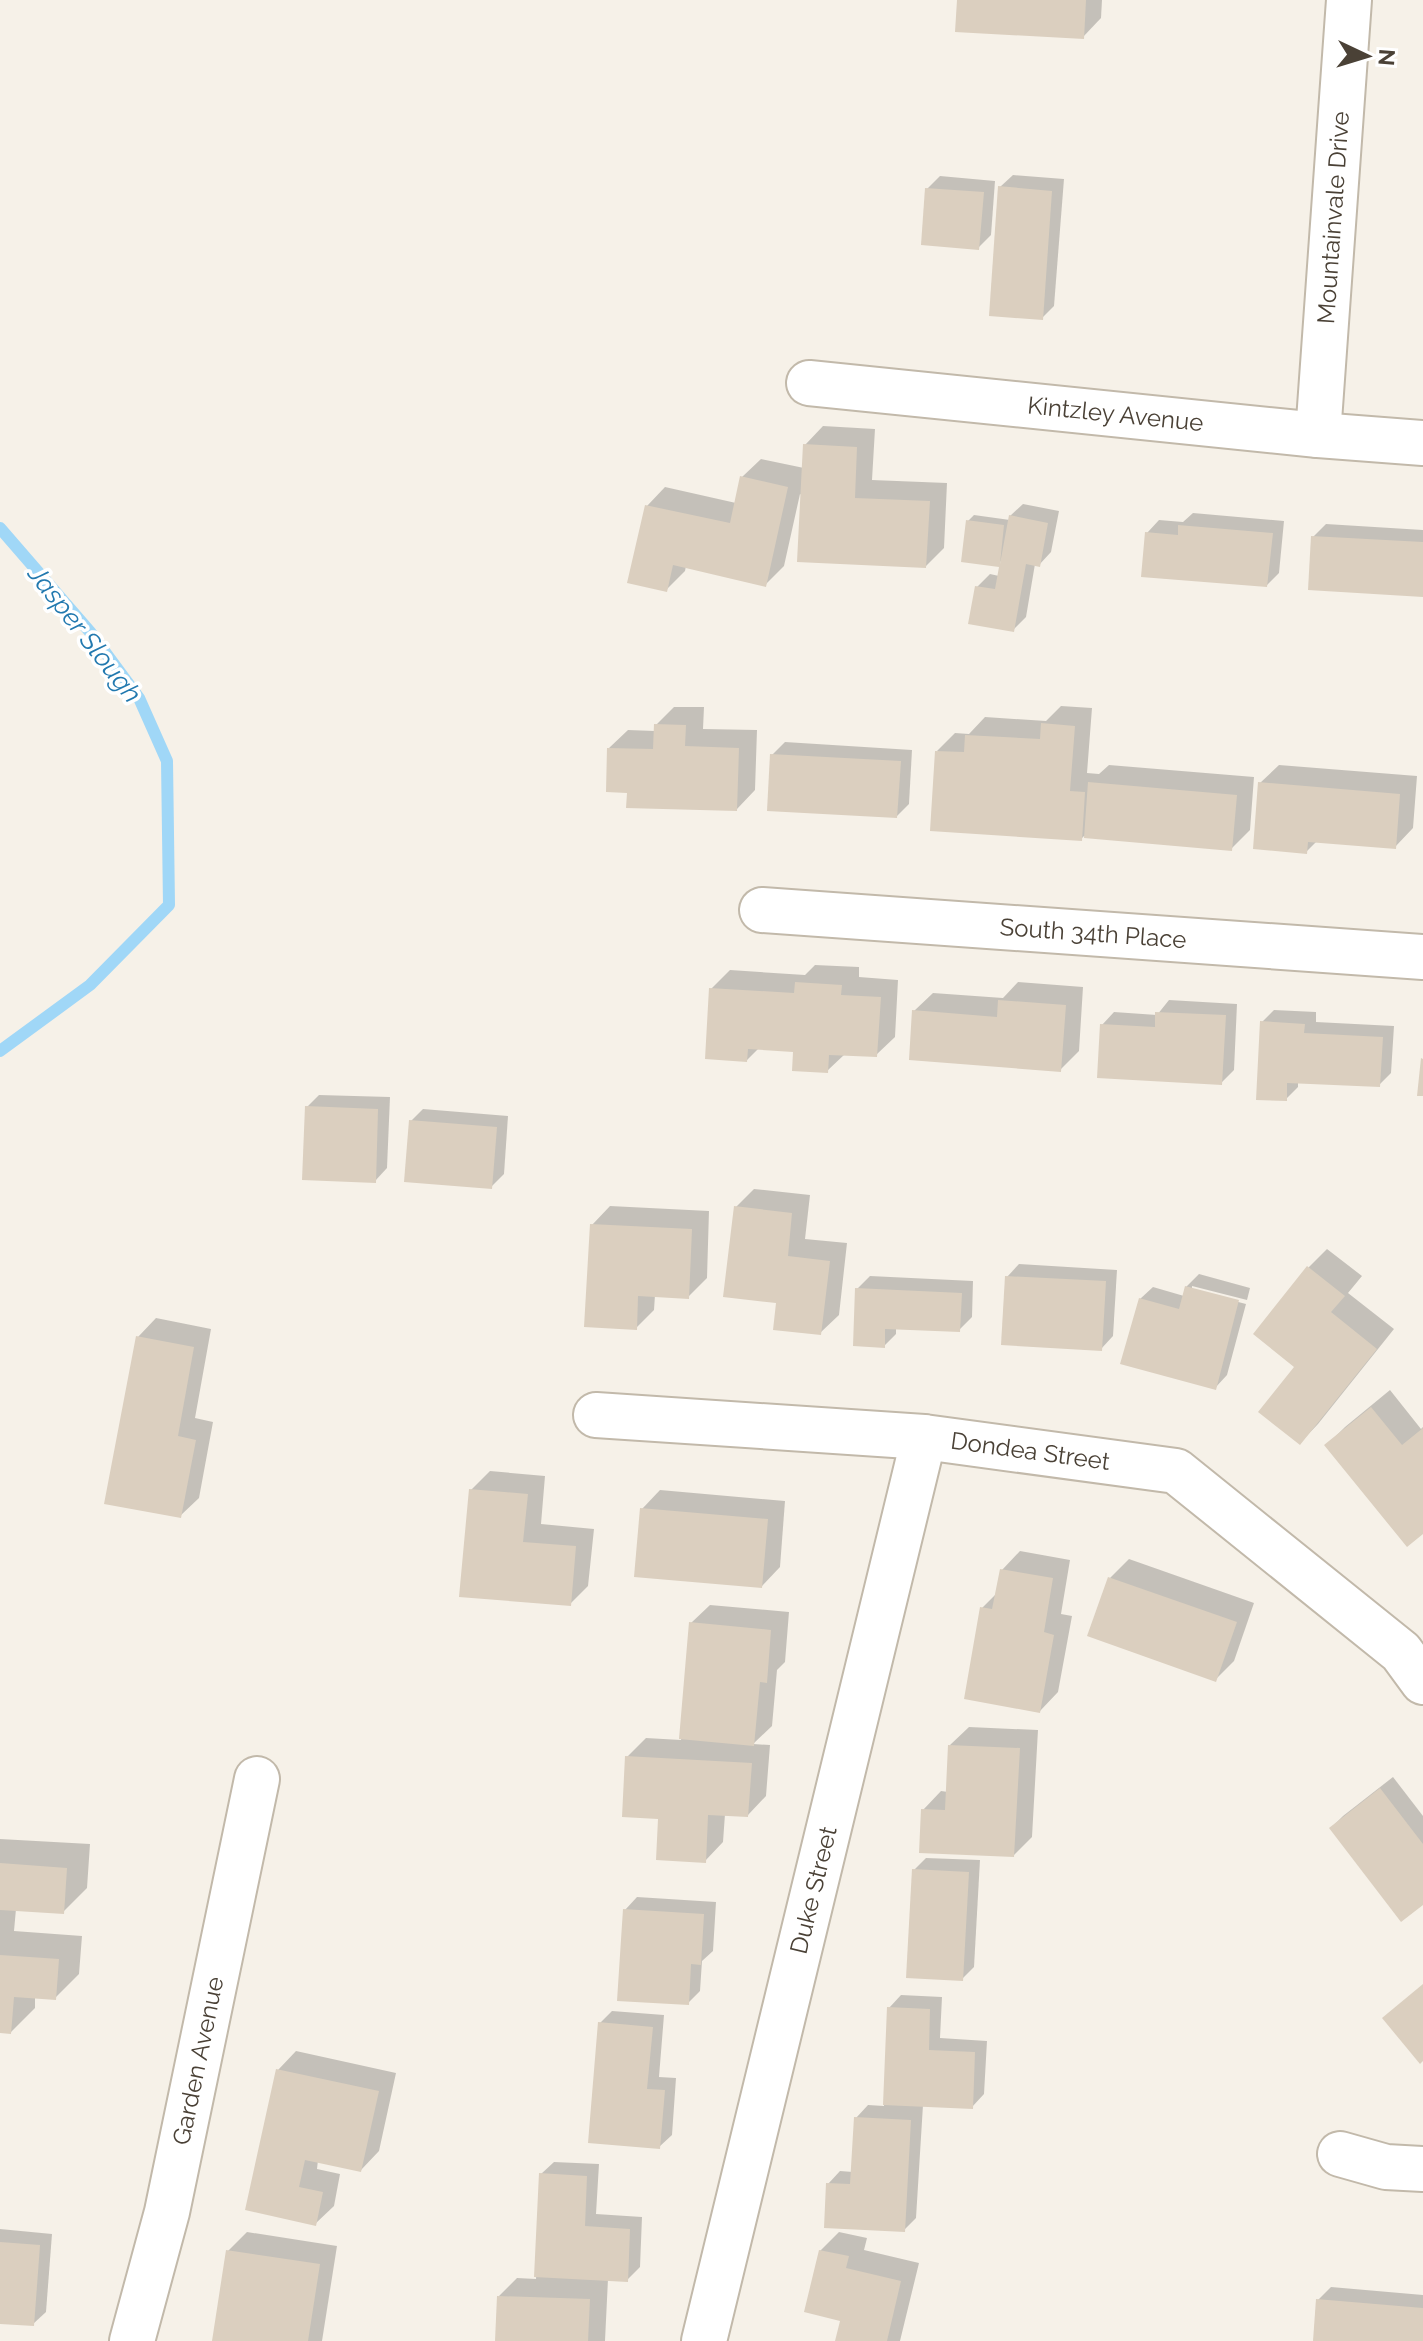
<svg xmlns="http://www.w3.org/2000/svg" width="1423" height="2341" font-family="Raleway,sans-serif">
<rect width="100%" height="100%" fill="#f6f1e8"/>
<g fill="#0003">
<path d="M959 0H1102L1101 18 1083 37Z"/>
<path d="M1013 175 1064 179 1054 306 1042 318 1000 187Z"/>
<path d="M940 176 995 181 991 235 978 248 927 189Z"/>
<path d="M823 426 875 429 872 480 947 483 944 548 926 566 800 494 784 566 766 584 686 566 685 571 666 590 647 506 665 487 736 503 742 477 761 459 804 468 805 445Z"/>
<path d="M1023 504 1059 511 1051 552 1039 565 1035 564 1026 617 1013 630 977 587 990 574 999 576 1002 560 998 564 968 521 974 515 1010 520V516Z"/>
<path d="M1193 513 1284 521 1279 573 1267 585 1147 533 1159 520 1183 522Z"/>
<path d="M1326 524 1423 530V595L1313 537Z"/>
<path d="M1061 706 1092 708 1087 773 1099 774 1109 765 1254 777 1250 830 1231 849 1084 836 1081 839 937 751 955 733 969 734 985 717 1046 721Z"/>
<path d="M674 707H704L703 729 757 730 755 790 737 809 629 791 609 748 628 730 655 731 656 725Z"/>
<path d="M785 742 912 750 909 804 897 816 772 755Z"/>
<path d="M1279 765 1417 776 1413 828 1395 847 1317 841 1306 852 1260 783Z"/>
<path d="M815 965 859 967V977L898 980 895 1037 876 1055 845 1054 827 1071 796 1050 759 1048 747 1060 711 989 730 970 805 975Z"/>
<path d="M1018 982 1083 987 1079 1051 1060 1070 914 1011 933 993 1003 998Z"/>
<path d="M1169 1000 1237 1004 1234 1070 1221 1083 1102 1025 1114 1012 1157 1015Z"/>
<path d="M1274 1010 1316 1012V1022L1394 1026 1391 1073 1379 1085 1298 1082V1087L1286 1099 1262 1022Z"/>
<path d="M319 1095 390 1097 387 1168 375 1181 307 1107Z"/>
<path d="M423 1109 508 1116 504 1174 491 1187 411 1121Z"/>
<path d="M754 1189 810 1195 805 1239 847 1243 839 1315 820 1333 778 1301 736 1207Z"/>
<path d="M610 1206 709 1211 707 1278 688 1297 655 1295 654 1310 636 1328 592 1225Z"/>
<path d="M1327 1249 1362 1276 1348 1293 1394 1329 1318 1424 1300 1443 1296 1367 1256 1334 1309 1267Z"/>
<path d="M1019 1264 1117 1270 1113 1336 1101 1349 1007 1277Z"/>
<path d="M1199 1274 1250 1288 1247 1300 1192 1286V1290L1246 1304 1227 1375 1215 1388 1140 1299 1153 1287 1184 1296 1186 1287Z"/>
<path d="M870 1276 973 1281 972 1317 959 1330 896 1327V1334L884 1346 857 1289Z"/>
<path d="M156 1318 211 1329 195 1418 213 1422 199 1498 180 1516 138 1337Z"/>
<path d="M1390 1390 1421 1429 1423 1427V1531L1327 1445 1345 1427Z"/>
<path d="M490 1471 545 1476 541 1524 594 1529 588 1586 570 1604 471 1490Z"/>
<path d="M660 1490 785 1501 780 1567 762 1586 642 1509Z"/>
<path d="M1020 1551 1070 1560 1061 1614 1072 1616 1058 1692 1040 1711 982 1608 997 1593 1002 1570Z"/>
<path d="M1129 1559 1254 1603 1234 1661 1216 1679 1090 1635 1110 1578Z"/>
<path d="M710 1605 789 1612 785 1662 777 1670 772 1726 753 1744 770 1745 766 1796 748 1815 725 1814 723 1842 705 1861 660 1817 627 1757 646 1738 681 1740 691 1623Z"/>
<path d="M969 1727 1038 1730 1032 1837 1014 1855 923 1810 941 1791 948 1792 950 1745Z"/>
<path d="M1393 1777 1423 1816V1902L1331 1828 1343 1816Z"/>
<path d="M0 1839 90 1844 87 1888 63 1912 16 1909 14 1931 82 1936 79 1974 55 1998 35 1997V2008L11 2032 0 2031Z"/>
<path d="M926 1858 980 1860 974 1967 962 1979 914 1870Z"/>
<path d="M637 1897 716 1902 713 1951 702 1961 700 1991 688 2003 625 1910Z"/>
<path d="M901 1995 942 1997 940 2038 987 2041 984 2094 972 2107 923 2105 916 2218 904 2230 828 2184 840 2171 853 2172 856 2118 868 2105 884 2106 889 2008Z"/>
<path d="M612 2011 664 2015 659 2077 676 2078 672 2135 659 2147 600 2023Z"/>
<path d="M296 2051 396 2073 379 2151 361 2170 318 2160 317 2169 340 2174 334 2206 315 2224 247 2209 278 2070Z"/>
<path d="M554 2162 599 2164 596 2214 642 2217 640 2267 627 2280 608 2279 605 2341H497L499 2296 517 2278 536 2279 541 2174Z"/>
<path d="M0 2229 52 2234 46 2312 33 2324 0 2322Z"/>
<path d="M247 2232 337 2246 322 2341H214L228 2251Z"/>
<path d="M839 2232 867 2238 864 2250 919 2263 900 2341H837L842 2320 820 2251Z"/>
<path d="M1331 2287 1423 2295V2341H1315L1318 2300Z"/>
</g>
<g fill="none" stroke-linecap="round" stroke-linejoin="round">
<path stroke="#a0d7f7" stroke-width="12" d="M0 528 91 633 139 698 167 761 169 905 90 985 0 1051"/>
</g>
<g fill="#dbcfbf">
<path d="M957 0H1086L1084 39 955 32Z"/>
<path d="M998 186 1052 191 1043 320 989 316Z"/>
<path d="M925 188 984 192 979 250 921 245Z"/>
<path d="M803 444 857 447 855 498 930 501 926 568 797 562Z"/>
<path d="M740 476 788 487 766 587 673 565 667 592 627 583 645 505 730 523Z"/>
<path d="M1009 515 1048 523 1040 567 1026 564 1014 632 968 624 975 586 995 589 999 567 961 562 966 520 1004 525 1000 564Z"/>
<path d="M1178 525 1273 533 1267 587 1141 577 1145 532 1178 535Z"/>
<path d="M1311 536 1423 542V597L1308 590Z"/>
<path d="M1041 723 1075 726 1070 791 1085 792 1082 841 930 831 935 751 964 752 965 735 1040 739Z"/>
<path d="M654 724 686 725 685 746 739 748 737 811 626 808 627 793 606 792 607 748 653 749Z"/>
<path d="M770 754 901 761 897 818 767 811Z"/>
<path d="M1088 782 1237 795 1232 851 1084 838Z"/>
<path d="M1258 782 1400 794 1396 849 1308 842 1307 854 1253 849Z"/>
<path d="M795 982 842 985 841 995 881 997 877 1057 829 1055 828 1073 792 1071 793 1052 748 1049 747 1062 705 1059 709 988 794 993Z"/>
<path d="M998 1000 1066 1005 1061 1072 909 1060 912 1010 997 1017Z"/>
<path d="M1155 1012 1226 1015 1222 1085 1097 1078 1100 1024 1155 1027Z"/>
<path d="M1260 1021 1305 1024 1304 1033 1383 1037 1380 1087 1287 1083V1101L1256 1100Z"/>
<path d="M1421 1058 1423 1059V1096H1417Z"/>
<path d="M305 1106 378 1109 376 1183 302 1180Z"/>
<path d="M409 1120 497 1127 492 1189 404 1182Z"/>
<path d="M734 1206 792 1213 788 1256 830 1261 821 1335 773 1330 776 1303 723 1297Z"/>
<path d="M590 1224 692 1229 689 1299 638 1296 637 1330 584 1327Z"/>
<path d="M1307 1266 1345 1296 1331 1312 1377 1349 1300 1445 1258 1412 1294 1367 1253 1334Z"/>
<path d="M1005 1276 1106 1281 1102 1351 1001 1345Z"/>
<path d="M1185 1286 1239 1300 1216 1390 1120 1364 1139 1298 1179 1309Z"/>
<path d="M855 1288 962 1293 960 1332 885 1329V1348L853 1346Z"/>
<path d="M136 1336 194 1347 178 1436 196 1440 181 1518 104 1504Z"/>
<path d="M1371 1407 1402 1445 1423 1428V1534L1407 1547 1324 1445Z"/>
<path d="M469 1489 528 1494 523 1542 576 1546 571 1606 459 1597Z"/>
<path d="M640 1508 768 1519 762 1588 634 1577Z"/>
<path d="M1000 1569 1053 1578 1044 1632 1054 1635 1040 1713 964 1699 980 1607 992 1609Z"/>
<path d="M1108 1577 1237 1622 1216 1682 1087 1636Z"/>
<path d="M689 1622 771 1630 767 1683 760 1682 754 1746 679 1739Z"/>
<path d="M948 1745 1020 1748 1014 1857 919 1853 921 1809 945 1810Z"/>
<path d="M625 1756 752 1763 748 1817 708 1815 706 1863 656 1860 658 1819 622 1817Z"/>
<path d="M1380 1788 1423 1844V1905L1401 1922 1329 1828Z"/>
<path d="M0 1863 67 1868 64 1914 0 1910Z"/>
<path d="M912 1869 969 1872 963 1981 906 1978Z"/>
<path d="M623 1909 704 1914 701 1965 691 1964 689 2005 617 2001Z"/>
<path d="M0 1955 59 1959 56 2000 14 1997 11 2034 0 2033Z"/>
<path d="M1423 1984V2061L1420 2064 1382 2018Z"/>
<path d="M887 2007 930 2009 929 2050 975 2052 973 2109 883 2105Z"/>
<path d="M598 2022 653 2027 647 2089 665 2090 660 2149 588 2143Z"/>
<path d="M276 2069 379 2091 361 2172 305 2160 299 2187 323 2192 316 2226 245 2210Z"/>
<path d="M854 2117 911 2120 905 2232 824 2228 826 2183 850 2184Z"/>
<path d="M539 2173 587 2176 585 2226 630 2229 628 2282 534 2277Z"/>
<path d="M0 2242 40 2245 34 2326 0 2324Z"/>
<path d="M226 2250 320 2264 308 2341H212Z"/>
<path d="M819 2250 849 2256 846 2268 901 2281 887 2341H835L840 2321 804 2312Z"/>
<path d="M497 2296 590 2299 588 2341H495Z"/>
<path d="M1316 2299 1423 2308V2341H1313Z"/>
</g>
<g fill="none" stroke-linecap="round" stroke-linejoin="round">
<g stroke="#c2b9aa" stroke-width="48">
<g id="street">
<path id="s1" d="M809 383 1318 435 1423 443"/>
<path id="s2" d="M1318 435 1349 0"/>
<path id="s3" d="M762 910 1423 957"/>
<path id="s4" d="M596 1415 924 1437 1176 1471 1401 1652 1423 1682"/>
<path d="M1340 2154 1386 2167 1423 2169"/>
<path id="s5" d="M132 2341 167 2212 257 1779"/>
<path id="s6" d="M704 2341 924 1437"/>
</g>
</g>
<use href="#street" stroke="#fff" stroke-width="44"/>
</g>
<g text-anchor="middle" stroke-width="7" stroke-linejoin="round" paint-order="stroke">
<g font-size="24" fill="#4a4136" stroke="#fff">
<text dy="8" stroke="none"><textPath href="#s2" startOffset="218">Mountainvale Drive</textPath></text>
<text dy="8" stroke="none"><textPath href="#s1" startOffset="308">Kintzley Avenue</textPath></text>
<text dy="8" stroke="none"><textPath href="#s3" startOffset="332">South 34th Place</textPath></text>
<text dy="8" stroke="none"><textPath href="#s4" startOffset="436">Dondea Street</textPath></text>
<text dy="8" stroke="none"><textPath href="#s6" startOffset="464">Duke Street</textPath></text>
<text dy="8" stroke="none"><textPath href="#s5" startOffset="288">Garden Avenue</textPath></text>
</g>
<g font-size="26" font-style="italic" fill="#2279af" stroke="#fff">
<text transform="translate(85 634) rotate(52)" y="9">Jasper Slough</text>
</g>
</g>
<g transform="translate(1367 56) rotate(94)" stroke="#ffffff" stroke-width="6" paint-order="stroke">
<path d="M0-6L14 30L0 20L-14 30Z" fill="#4a4136"/>
<text y="-12" font-size="22" font-weight="bold" text-anchor="middle" fill="#4a4136">N</text>
</g>
</svg>
